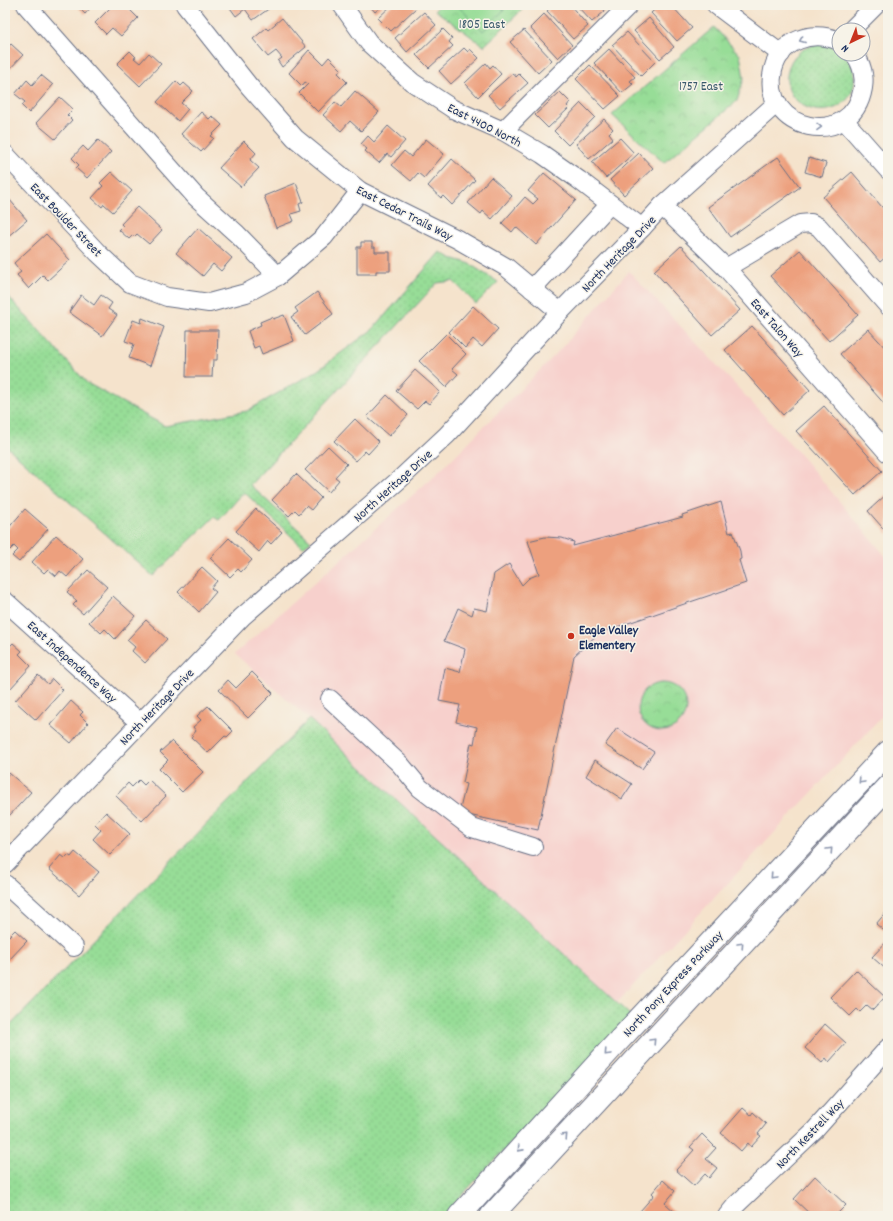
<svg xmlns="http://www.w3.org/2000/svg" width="893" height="1221" font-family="Dekko,sans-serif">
<defs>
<pattern id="grass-dots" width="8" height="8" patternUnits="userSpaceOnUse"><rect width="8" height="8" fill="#97dd97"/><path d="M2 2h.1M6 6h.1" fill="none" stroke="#82be85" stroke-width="1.8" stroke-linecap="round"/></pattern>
<pattern id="park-crowns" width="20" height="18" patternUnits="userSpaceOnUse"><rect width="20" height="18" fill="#97dd97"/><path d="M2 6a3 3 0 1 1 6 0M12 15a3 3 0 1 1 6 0" fill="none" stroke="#82be85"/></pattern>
</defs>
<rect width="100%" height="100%" fill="#f7f3e8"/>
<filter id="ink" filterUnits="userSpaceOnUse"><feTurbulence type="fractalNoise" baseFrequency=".025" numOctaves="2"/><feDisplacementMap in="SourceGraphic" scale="8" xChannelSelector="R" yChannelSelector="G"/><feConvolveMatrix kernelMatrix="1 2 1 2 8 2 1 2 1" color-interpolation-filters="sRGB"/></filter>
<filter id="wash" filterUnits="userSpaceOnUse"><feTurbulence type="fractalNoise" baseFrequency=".012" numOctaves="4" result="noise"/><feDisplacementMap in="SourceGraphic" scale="16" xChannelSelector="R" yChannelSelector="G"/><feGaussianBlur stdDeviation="0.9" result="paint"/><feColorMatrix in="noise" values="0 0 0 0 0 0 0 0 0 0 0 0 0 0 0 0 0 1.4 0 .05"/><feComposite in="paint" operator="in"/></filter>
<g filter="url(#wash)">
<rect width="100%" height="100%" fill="#f5e3cc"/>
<path fill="#f7d0cc" d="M629 271 797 451 888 559V710L616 1004 309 719 235 654 442 469 556 354Z"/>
<g fill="url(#grass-dots)" stroke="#59867a">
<path d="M815 44H826L839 50V54H845C849 60 853 66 854 74 859 107 818 123 795 99 788 92 785 80 788 71 791 56 801 49 815 44Z"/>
<path d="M440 252 451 258 468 263 498 282 476 304 453 281 437 283 250 485 311 541 303 547 244 492 219 520 214 517 153 576 5 445V293L87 383 165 426 247 411 318 370 373 329Z"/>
<path d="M309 719 631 1016 442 1216H5V1031Z"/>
</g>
<g fill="url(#park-crowns)" stroke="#59867a">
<path d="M440 5H527L484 46 435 10Z"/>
<path d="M714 27 740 55 744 78 737 101 664 163 612 115Z"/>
<circle cx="662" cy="707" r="24"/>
</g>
<path fill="#97dd97" stroke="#59867a" d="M457 5H499L504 10 483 31Z"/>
<g id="blocks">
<g fill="#eda07e">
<path d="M76 5H93L85 14Z"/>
<path d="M113 5H122L126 9 128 8 138 18 121 36 112 28 106 34 95 23Z"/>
<path d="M228 5H274L253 20 245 9 236 16Z"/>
<path d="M369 5H383L375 12Z"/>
<path d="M392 5H413L416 8 391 31 378 18Z"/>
<path d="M553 5H570L588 26 573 39 547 11Z"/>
<path d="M576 5H600L605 11 592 22Z"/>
<path d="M660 5H671L692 28 677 41 651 13Z"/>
<path d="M424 12 436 25 407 52 395 38Z"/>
<path d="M544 14 572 45 558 58 530 28Z"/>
<path d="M282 18 306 47 282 67 278 61 282 58 276 51 268 57 253 39 266 28 268 30Z"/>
<path d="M649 18 674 47 660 59 634 31Z"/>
<path d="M443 29 452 38 449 42 453 46 429 68 416 55Z"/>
<path d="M524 30 552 60 538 73 510 42Z"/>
<path d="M627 32 655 62 641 76 612 45Z"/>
<path d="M11 44 23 55 5 74V50Z"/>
<path d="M464 48 468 52 470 49 479 58 451 84 439 71Z"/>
<path d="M609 49 635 77 630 81 633 84 622 93 594 63Z"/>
<path d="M309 50 323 64 329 57 341 69 338 73 347 82 318 112 299 93 308 84 305 82 302 86 289 73Z"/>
<path d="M130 51 136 57 134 58 140 63 149 53 161 64 140 86 117 64Z"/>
<path d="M486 63 490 68 493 65 501 74 478 97 465 83Z"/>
<path d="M590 65 620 96 605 109 576 79Z"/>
<path d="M513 73 516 77 519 74 528 83 500 108 488 95Z"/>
<path d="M41 75 53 85 29 113 22 106 25 102 15 94 27 80 32 85Z"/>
<path d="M176 81 181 86 184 83 193 91 181 103 188 109 178 121 157 102Z"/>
<path d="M355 91 379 112 361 131 350 121 341 131 323 115 335 102 341 107Z"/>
<path d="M560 92 570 102 567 106 569 108 548 128 535 115Z"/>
<path d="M60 97 73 109 67 115 72 120 55 139 36 123Z"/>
<path d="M581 103 595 117 568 145 554 131Z"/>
<path d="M201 112 209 119 212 116 222 125 211 136 214 138 201 152 181 134Z"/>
<path d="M604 119 613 129 609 133 613 138 589 159 576 144Z"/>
<path d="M388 126 405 141 391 157 387 154 379 163 365 151 367 149 361 144 368 136 374 142Z"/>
<path d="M620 138 634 153 606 178 592 162Z"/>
<path d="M426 139 444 154 424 178 418 173 411 181 392 165 404 151 411 157Z"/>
<path d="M98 140 111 152 87 178 76 168 79 165 72 158 83 146 88 151Z"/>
<path d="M244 141 256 153 250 160 259 168 241 187 219 168Z"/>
<path d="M639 153 653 168 624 195 610 180Z"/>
<path d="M778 157 800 187 730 237 708 207Z"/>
<path d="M809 158 826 163 822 177 805 172Z"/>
<path d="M452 159 475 180 452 205 443 196 441 198 428 186Z"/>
<path d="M111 172 132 191 113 212 104 204 102 207 92 198 103 186 100 183Z"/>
<path d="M852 172 888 214V255L880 262 823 197Z"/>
<path d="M544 173 576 200 536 245 516 227 512 232 502 223 525 197 533 204 538 199 528 191Z"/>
<path d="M491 177 512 196 492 219 483 211 481 214 468 203Z"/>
<path d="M296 183 303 202 299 204 301 211 291 214 294 221 276 228 264 196Z"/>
<path d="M9 199 27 220 6 238 5 236V203Z"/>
<path d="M137 207 162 230 149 244 137 234 134 237 133 235 129 239 119 230 123 226 121 224Z"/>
<path d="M198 228 232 258 221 271 213 264 203 276 176 253Z"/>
<path d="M46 234 70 260 48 280 43 275 29 289 17 275 21 272 14 263Z"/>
<path d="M361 242H372V247H375V252H390V271H376V274H357V247H361Z"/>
<path d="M681 246 740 310 712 335 654 271Z"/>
<path d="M800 250 858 315 829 341 770 276Z"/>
<path d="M317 292 333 314 305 335 291 317 298 312 295 308Z"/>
<path d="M81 295 94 305 101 295 112 303 108 309 117 315 102 336 69 312Z"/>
<path d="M473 306 498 329 482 347 473 339 465 348 449 332Z"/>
<path d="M284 315 294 341 262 354 259 346 254 348 248 331 261 325 260 322 272 317 273 319Z"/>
<path d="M142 318 164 327 150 366 129 358 134 344 125 341 133 320 141 323Z"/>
<path d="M752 326 810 390 783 415 725 350Z"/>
<path d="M868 329 888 351V408L840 354Z"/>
<path d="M187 330H218L217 360H213L212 377H186Z"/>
<path d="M446 334 466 354 452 369 458 374 446 387 419 361Z"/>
<path d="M415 370 440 392 429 404 425 401 417 409 396 391Z"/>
<path d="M387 395 408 415 389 436 367 417Z"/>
<path d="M824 406 882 471 855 495 796 431Z"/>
<path d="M355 419 379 442 368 454 365 451 356 461 334 441Z"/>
<path d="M328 446 347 464 335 477 339 480 329 492 305 470Z"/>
<path d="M296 474 321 498 311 510 306 506 299 514 295 510 289 516 272 500Z"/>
<path d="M888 493V534L868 511Z"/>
<path d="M721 502 729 533 733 532 740 551 741 559 739 560 746 583 599 633 574 656 538 830 459 813 466 784 463 783 471 743 474 744 477 727 456 722 460 705 439 701 445 668 460 672 465 649 444 641 458 608 472 615 474 608 487 611 494 574 509 564 522 585 529 578 539 574 528 541 545 537 562 538 574 542 573 546 683 517 682 515Z"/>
<path d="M25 509 48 529 19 562 12 556 18 550 14 546 10 550 5 545V532Z"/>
<path d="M256 509 282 532 271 544 268 541 259 552 236 531Z"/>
<path d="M56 535 83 559 67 577 60 571 56 576 48 569 44 573 32 562Z"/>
<path d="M229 538 252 560 241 572 238 569 230 577 210 558Z"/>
<path d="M202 567 217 581 211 588 216 592 199 612 178 592Z"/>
<path d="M88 570 107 587 83 614 73 605 77 601 67 592Z"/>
<path d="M113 596 135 616 115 639 105 629 101 633 89 622Z"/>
<path d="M146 620 167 639 145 663 132 651 135 647 127 640Z"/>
<path d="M13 643 22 651 19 654 31 666 10 689 5 684V651Z"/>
<path d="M252 672 273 693 248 718 219 690 228 680 236 688Z"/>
<path d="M38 675 48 684 52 679 63 690 36 720 15 701Z"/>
<path d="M71 701 83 712 80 715 88 723 71 743 50 725Z"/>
<path d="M208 706 233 731 227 737 225 736 208 753 191 737 196 731 193 727 201 720 197 716Z"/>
<path d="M617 728 654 752 642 769 605 745Z"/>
<path d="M172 741 203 772 182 792 159 769 168 760 160 752Z"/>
<path d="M595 760 632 784 622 799 586 776Z"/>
<path d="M9 773 31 792 9 816 5 813V778Z"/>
<path d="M139 780 144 785 149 780 166 796 142 821 116 796 128 783 132 787Z"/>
<path d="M106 812 130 834 110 855 93 839 101 830 95 824Z"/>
<path d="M75 852 99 872 79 895 49 869 61 855 65 858 68 855 71 857Z"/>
<path d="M888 910V934L876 924Z"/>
<path d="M15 930 27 941 8 961 5 958V933L9 936Z"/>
<path d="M888 940V971L872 957Z"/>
<path d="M856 970 885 997 873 1010 867 1005 860 1012 857 1009 850 1016 830 997Z"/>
<path d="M825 1024 846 1043 829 1062 826 1058 822 1063 805 1048Z"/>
<path d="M743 1108 751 1115 753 1112 766 1124 758 1134 761 1136 751 1147 748 1143 741 1151 721 1133Z"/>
<path d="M702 1134 716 1148 706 1159 717 1168 709 1178 705 1174 694 1186 676 1170 694 1150 690 1147Z"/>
<path d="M815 1176 846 1205 835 1216H822L818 1213 815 1216H812L794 1199Z"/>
<path d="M663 1180 675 1191 665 1203 676 1213 673 1216H646L640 1211 654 1195 652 1193Z"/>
</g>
</g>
</g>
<g filter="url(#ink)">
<use href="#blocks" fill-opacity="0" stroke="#676e84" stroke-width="1"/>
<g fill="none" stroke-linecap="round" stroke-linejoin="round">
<g stroke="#676e84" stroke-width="20">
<g id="minor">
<path d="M26 5 196 197 237 234 278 276"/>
<path d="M185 5 249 86 295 138 360 191 457 239 506 267 560 312"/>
<path d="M342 5 369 43 412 82 453 109 503 131 542 154 579 180 642 228"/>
<path d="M716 5 781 54"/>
<path d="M851 30 876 5"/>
<path d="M839 41C812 30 781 39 773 70 759 131 852 152 863 88 865 77 862 63 854 54"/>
<path d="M844 120 888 170"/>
<path d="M503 131 629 5"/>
<path d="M5 154 98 253 130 283 167 297 209 303 246 293 278 276 324 237 360 191"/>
<path d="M662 206 726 268 888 453"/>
<path d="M726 268 800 224 811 223 819 227 888 306"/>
<path d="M532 289 610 204"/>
<path d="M5 601 140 723"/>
<path d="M330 699 400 764 420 788 472 828 533 847"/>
<path d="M5 864 242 617 400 479 447 435 560 312 642 228 662 206 777 103"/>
<path d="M5 884 74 947"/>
<path d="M727 1216 736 1205 815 1130 888 1048"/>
</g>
</g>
<g stroke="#676e84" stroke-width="24">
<g id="major">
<path d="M459 1216 609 1051 888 752"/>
<path d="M491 1216 888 787"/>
</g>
</g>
<use href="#minor" stroke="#fff" stroke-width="18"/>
<use href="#major" stroke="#fff" stroke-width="22"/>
</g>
<defs><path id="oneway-chevron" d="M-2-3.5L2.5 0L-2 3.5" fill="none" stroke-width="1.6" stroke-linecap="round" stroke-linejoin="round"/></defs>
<g stroke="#8d97ae">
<use href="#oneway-chevron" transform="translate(802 40) rotate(159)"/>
<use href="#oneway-chevron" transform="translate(819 127) rotate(1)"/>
<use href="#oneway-chevron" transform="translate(861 781) rotate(133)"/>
<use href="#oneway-chevron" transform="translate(830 850) rotate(-47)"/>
<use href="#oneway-chevron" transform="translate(773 876) rotate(133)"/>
<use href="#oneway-chevron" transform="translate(741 945) rotate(-47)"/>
<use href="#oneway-chevron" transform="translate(653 1041) rotate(-47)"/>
<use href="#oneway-chevron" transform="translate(607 1053) rotate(133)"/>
<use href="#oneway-chevron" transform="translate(565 1136) rotate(-47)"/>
<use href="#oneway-chevron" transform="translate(520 1149) rotate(132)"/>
</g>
</g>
<circle fill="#c8321e" stroke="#f7f3e8" stroke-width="1.5" cx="571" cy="636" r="4"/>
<g text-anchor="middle" stroke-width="3" stroke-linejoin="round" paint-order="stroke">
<g font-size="13" fill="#3a5a6c" stroke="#f7f3e8">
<text x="482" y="28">1805 East</text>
<text x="701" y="90">1757 East</text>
</g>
<g font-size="13" fill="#1b2f5e" stroke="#f7f3e8">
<text transform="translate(485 124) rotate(27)" y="5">East 4400 North</text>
<text transform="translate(405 212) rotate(27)" y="5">East Cedar Trails Way</text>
<text transform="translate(67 219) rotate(46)" y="5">East Boulder Street</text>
<text transform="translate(618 253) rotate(-46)" y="5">North Heritage Drive</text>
<text transform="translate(778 327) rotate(49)" y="5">East Talon Way</text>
<text transform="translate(392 485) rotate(-42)" y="5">North Heritage Drive</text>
<text transform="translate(73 661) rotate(42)" y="5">East Independence Way</text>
<text transform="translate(156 706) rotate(-46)" y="5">North Heritage Drive</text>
<text transform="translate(672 983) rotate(-47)" y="5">North Pony Express Parkway</text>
<text transform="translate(809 1133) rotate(-46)" y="5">North Kestrell Way</text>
</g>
<g font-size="13" font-weight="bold" fill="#1b2f5e" stroke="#f7f3e8" text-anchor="start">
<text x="579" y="634">Eagle Valley<tspan x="579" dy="15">Elementery</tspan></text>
</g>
</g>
<rect width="893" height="1221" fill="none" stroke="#f7f3e8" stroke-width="20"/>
<g transform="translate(851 42) rotate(223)"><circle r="19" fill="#f7f3e8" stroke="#9fa5b1"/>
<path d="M0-3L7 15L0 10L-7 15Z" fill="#c8321e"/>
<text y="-6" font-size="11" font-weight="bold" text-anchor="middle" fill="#1b2f5e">N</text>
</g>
</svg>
